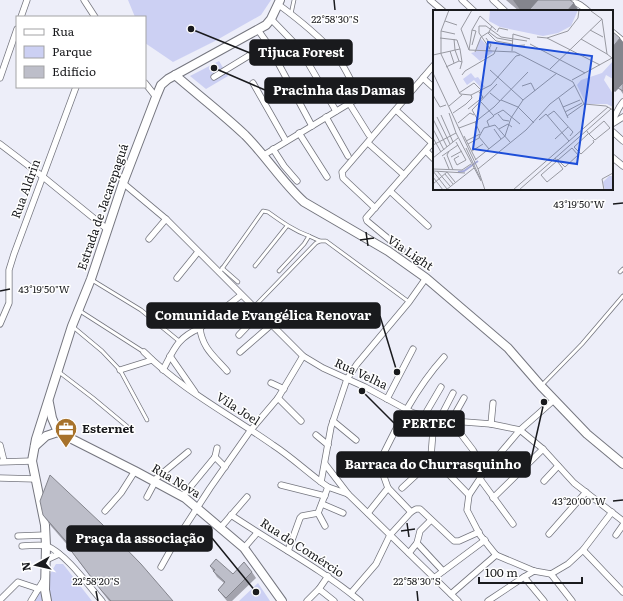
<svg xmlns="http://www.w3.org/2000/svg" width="623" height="601" font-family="Literata,serif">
<rect width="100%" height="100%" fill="#edeef9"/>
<g fill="#ccd0f3">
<path d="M128 0H271L261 15 215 41 173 62 145 43V17H135Z"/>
<path d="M219 61 228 76 206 89 190 76Z"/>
<path d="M56 564H63L92 601H34Z"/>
<path d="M258 583 270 601H239Z"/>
</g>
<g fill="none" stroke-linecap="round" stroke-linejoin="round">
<g stroke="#75767f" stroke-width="4.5">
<g id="lane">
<path d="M291 14 294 0"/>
<path d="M309 236 320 241"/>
<path d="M255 266 287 226"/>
<path d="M222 268 238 282"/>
<path d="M620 272 623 269"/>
<path d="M219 273 263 211 268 212C282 222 293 230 309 236L304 244 279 271"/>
<path d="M92 280 141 310 179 341"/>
<path d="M254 307 316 243 320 241H326L409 302"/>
<path d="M80 311 144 352"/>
<path d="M72 326 102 351 120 370 147 420"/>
<path d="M59 372 93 398 129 428"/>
<path d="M542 385 582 344 623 296"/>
</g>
</g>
<g stroke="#75767f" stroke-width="7">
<g id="street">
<path d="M84 0 95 17"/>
<path d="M430 0 443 11"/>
<path d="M462 0 474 11"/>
<path d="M493 0 505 11"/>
<path d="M279 5C298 19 319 36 335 54 345 66 352 83 359 97"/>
<path d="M562 11C575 0 574 0 588 11"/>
<path d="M21 17 27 0"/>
<path d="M271 19 300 49 336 111"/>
<path d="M258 30 268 44 312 126"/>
<path d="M612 32 623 41"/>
<path d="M214 77 268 44"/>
<path d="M0 78 17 29"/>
<path d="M423 78 434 88"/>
<path d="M145 83 156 97"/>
<path d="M253 83 286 141"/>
<path d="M349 103 369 135"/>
<path d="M396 110 432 143"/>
<path d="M326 117 348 156"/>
<path d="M612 121C617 114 617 109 623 102"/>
<path d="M612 124 623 117"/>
<path d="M612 131 623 141"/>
<path d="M299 133 327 177"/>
<path d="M368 143 404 175"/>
<path d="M0 144 42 176 107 229"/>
<path d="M273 149 284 166 297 181"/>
<path d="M426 151 434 159"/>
<path d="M264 155 373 89"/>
<path d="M612 157 623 166"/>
<path d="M123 183 166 219 303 356 323 368 365 387 413 413 439 420 491 424 520 430 543 449 574 483 623 521"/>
<path d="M391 192 428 226"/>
<path d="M375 208 343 178 342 172 434 65"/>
<path d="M149 239 166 219"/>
<path d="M402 250 367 221 366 218 434 141"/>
<path d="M177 278 198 252"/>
<path d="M0 324 9 303V270L14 254 76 87"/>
<path d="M239 335 260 313"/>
<path d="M144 352C182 390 229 414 273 445 290 456 305 470 321 482L328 487 348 494 458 601"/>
<path d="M240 352 271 325"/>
<path d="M170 356 195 392"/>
<path d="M120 370 152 360"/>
<path d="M163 370C174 349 177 338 200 328"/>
<path d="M227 371C215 357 202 348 200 328L241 295"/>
<path d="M271 383 284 389"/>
<path d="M278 398 301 421"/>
<path d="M464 398 451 421 473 450 485 471"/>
<path d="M387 399 413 349"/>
<path d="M424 416 441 387"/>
<path d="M439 420 453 393"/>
<path d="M333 421 356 440"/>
<path d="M491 424 493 403"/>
<path d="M316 435 328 445"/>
<path d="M0 445 4 461"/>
<path d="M431 456 469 495"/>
<path d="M215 457 225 467"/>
<path d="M215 457 217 448"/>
<path d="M0 462 32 461"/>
<path d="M325 464 348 494"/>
<path d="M0 478 36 479"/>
<path d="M480 479 513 524"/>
<path d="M153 481 188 452"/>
<path d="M544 481 558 466"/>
<path d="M321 482 331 427 347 379 357 364 409 302 426 278"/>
<path d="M281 485 325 496"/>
<path d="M402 488 415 476 431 456 434 419"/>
<path d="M147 497 155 482"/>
<path d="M182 497 215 457"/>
<path d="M493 498 543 449"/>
<path d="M322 504 343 513"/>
<path d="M105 511 121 493 135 471"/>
<path d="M411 512 388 488 379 463C397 426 415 389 444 357"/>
<path d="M318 513 325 526"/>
<path d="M368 513 388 488"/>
<path d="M231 515C274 544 320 568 360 601"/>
<path d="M431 520 420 531 417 543 443 571"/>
<path d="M221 527 247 497"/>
<path d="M155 532 175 542"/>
<path d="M549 534 586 492"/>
<path d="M616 535 623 525"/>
<path d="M18 536 45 535"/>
<path d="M22 546C29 546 41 544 47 546 65 553 89 586 102 601"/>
<path d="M244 548 257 533"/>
<path d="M583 550 623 592"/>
<path d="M288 551 300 518 302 516 318 513 328 487"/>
<path d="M409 553 417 543"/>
<path d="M496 555 480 535 467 510 469 495 485 471 520 430 554 400"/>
<path d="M496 555 534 571 551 574 568 564 583 550 612 512"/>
<path d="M46 560 59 554"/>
<path d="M161 567 175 542 210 488 250 431 278 398 303 356"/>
<path d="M534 571 524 577 544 601"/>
<path d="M551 574 572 601"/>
<path d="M434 578 485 540"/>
<path d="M319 589 328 576"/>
<path d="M351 593 376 564 390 535 411 512 416 509H420L454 541H459L479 532"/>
<path d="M451 594 496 555"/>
<path d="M0 600 18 582 39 589"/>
<path d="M31 601 45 578"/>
<path d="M307 601 319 589 334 601"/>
<path d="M488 601 524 577"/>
</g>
</g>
<g stroke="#75767f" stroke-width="10">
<g id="secondary">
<path d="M175 75C198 95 223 114 245 135 266 156 282 182 304 202L388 251 426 278 508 348 541 386 587 434 623 464"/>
<path d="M49 403 52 418 58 432 135 471 185 498 244 548 282 601"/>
<path d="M35 446 46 436 58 432"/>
<path d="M47 601 45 590 46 546 45 525 32 461 36 439 72 326 91 279 123 183 156 97 161 85 168 79 266 25 271 19 280 0"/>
</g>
</g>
<use href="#lane" stroke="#fff" stroke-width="3"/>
<use href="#street" stroke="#fff" stroke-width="5.5"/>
<use href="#secondary" stroke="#fff" stroke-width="8"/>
</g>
<g fill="#a3a3ad">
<path d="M506 0H570L579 11H531L530 10 529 11H519Z"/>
<path d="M612 31 623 42V94L619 88 615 92 612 89Z"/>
<path d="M43 515 173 601H109L77 559 69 548H70L51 526Z"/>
<path d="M210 566 233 574 252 572 256 578 232 601H227L222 595 218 590 224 583 217 577Z"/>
</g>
<g fill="#84858d">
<path d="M513 0H539L529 11H521Z"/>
<path d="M574 3 579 11H567Z"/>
<path d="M620 38 623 42V83L615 92 612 88V48Z"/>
</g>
<g fill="#bdbec9" stroke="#84858d">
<path d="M538 0H570L574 3 567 11H531L530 9Z"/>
<path d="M612 31 620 38 612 48Z"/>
<path d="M623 83V91L618 88Z"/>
<path d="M50 475 102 524 141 564 173 601H111L101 590 69 548 71 547 43 515 40 501Z"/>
<path d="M216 559 233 574 244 562 252 572 226 598 218 590 225 582 213 571 215 570 210 566Z"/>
</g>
<path fill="none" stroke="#191a1d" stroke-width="1.5" d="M334 0 335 10M613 204 623 203M366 232 368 246M360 240 374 238M0 291 10 289M613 501 623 500M407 523 409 537M401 531 415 529M96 591 98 601M417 591 418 601"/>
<defs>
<g id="office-pin" transform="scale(1.15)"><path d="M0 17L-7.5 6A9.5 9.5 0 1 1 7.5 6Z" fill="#a7722b" stroke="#fff"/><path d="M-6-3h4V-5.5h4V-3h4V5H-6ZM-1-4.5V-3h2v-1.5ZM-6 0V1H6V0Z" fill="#fff"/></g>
</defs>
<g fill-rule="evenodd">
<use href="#office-pin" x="66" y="429"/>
</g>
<g text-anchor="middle" stroke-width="3" stroke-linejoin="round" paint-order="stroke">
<g font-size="12" fill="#191a1d" stroke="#fff">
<text transform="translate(26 189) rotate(-70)" y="4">Rua Aldrin</text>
<text transform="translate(103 207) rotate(-71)" y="4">Estrada de Jacarepaguá</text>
<text transform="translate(410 253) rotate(34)" y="4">Via Light</text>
<text transform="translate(361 374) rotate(25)" y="4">Rua Velha</text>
<text transform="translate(238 409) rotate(33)" y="4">Vila Joel</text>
<text transform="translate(176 481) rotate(31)" y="4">Rua Nova</text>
<text transform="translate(302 548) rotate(33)" y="4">Rua do Comércio</text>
</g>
<g font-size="12" font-weight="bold" fill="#191a1d" stroke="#fff" text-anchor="start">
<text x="82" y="433">Esternet</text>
</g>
</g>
<g transform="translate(433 10)">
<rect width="180" height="180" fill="#edeef9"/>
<path d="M57 0H145L138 16 125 23 110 26 67 17 56 11ZM47 28 60 42 47 51 38 43 42 42ZM180 51V69L173 65 171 70 180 84V97L174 94H153L144 75 148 70 169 63ZM38 63 42 68 45 67 52 77 48 78 41 70 34 75 30 69ZM176 166H180V180H172L170 172Z" fill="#ccd0f3"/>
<path fill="none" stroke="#a6aada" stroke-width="2" d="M25 162 31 161 45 151"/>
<path fill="none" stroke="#9899a1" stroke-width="1" d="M16 0 8 21V44L27 84 38 85 58 75 83 46 87 45M39 0 28 19 36 40 82 42 140 72 151 94 173 96 180 100M158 1 169 9 174 44 179 48M47 6 63 20M12 11 24 15M46 16H53L68 27 94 31M46 16V23L57 39M39 20 43 21 39 35M157 20 170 27M8 21 22 24M56 22 64 28 80 31M64 22 66 18 75 20M55 23 63 31 79 34M104 27 114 28 167 55M7 28 24 30 27 39M53 28 58 35 56 39M114 28 135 21 145 8 146 0M21 29 22 40 27 39 29 52M148 29 174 44M97 34 152 63M79 36 92 35M36 40 39 20 47 6M17 41 21 53M18 41 22 40 26 51 29 52 27 59M79 41 80 24 97 29M42 42 48 27 56 22 59 16M0 45 18 41M13 57 26 51M117 59 169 9M57 60 90 90M0 63 45 159 52 180M29 65 32 61 61 44 64 37M139 70 179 48M89 76 98 73 102 81M26 83 41 73 48 80M57 83 67 91M0 85 7 97 13 95M126 88 135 108M68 90 85 97 101 113M48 92 61 106 54 111 56 116M16 96 29 85M130 97 147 90M35 99 50 87 46 82M132 102 149 93M16 103 23 123 48 171M20 103 33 94 39 88 38 85M65 104 70 110 76 111M8 105 20 132M61 105 70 100 87 114M114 106 121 101 140 122 137 126M134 106 151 94M4 107 17 134M0 109 14 137M45 110 39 100 64 74M106 110 113 104 136 131M42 112 47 123M25 113 37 103 41 105M26 118 42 112 61 97 95 62M51 118 62 115 77 132M51 118 46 127 56 139M0 119 11 140M61 119 68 129M66 119 75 114 79 117M154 121 155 123 162 130 177 118 171 111 156 124M155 124 141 137 148 144 161 132 160 130M31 126 43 150M0 128 8 142M122 129 135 117M33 131 47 124M23 132 33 150 24 155 21 149 26 146M35 134 46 128M0 135 23 123M33 138 48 170M16 141 14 145 20 160M39 141 50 134M9 146 25 135M11 147 16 159M18 147 29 141M0 148 25 128M122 148 130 159 114 172 108 165 124 151M124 149 132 157 145 145 139 138 125 150M42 150 72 126 78 108 90 90 124 63M0 159 29 160 38 154M45 159 93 120 117 94 142 75M0 161 32 163M0 161 14 179M4 161 17 176M12 164 20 174M0 167 10 180M0 174 14 162 22 172M13 180 41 158M80 180 175 97M86 180 178 99M171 180 169 169 180 163"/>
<path fill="#1d4ed8" fill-opacity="0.15" stroke="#1d4ed8" stroke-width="2" d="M55 32 159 46 144 154 40 139Z"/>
<rect width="180" height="180" fill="none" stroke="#191a1d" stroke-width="2"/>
</g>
<g font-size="10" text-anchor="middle" fill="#191a1d" stroke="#fff" stroke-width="3" stroke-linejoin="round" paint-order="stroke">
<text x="335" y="23">22°58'30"S</text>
<text x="579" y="208">43°19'50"W</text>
<text x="44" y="293">43°19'50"W</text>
<text x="579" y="505">43°20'00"W</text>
<text x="96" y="585">22°58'20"S</text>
<text x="417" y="585">22°58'30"S</text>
</g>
<path fill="none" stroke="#191a1d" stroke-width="1.5" d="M191 29L250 53M214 68L265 90M397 372L380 316M362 391L394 423M544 402L530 464M256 592L212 538"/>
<g fill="#191a1d" stroke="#fff" stroke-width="1.5">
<circle cx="191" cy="29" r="4"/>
<circle cx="214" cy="68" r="4"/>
<circle cx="397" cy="372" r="4"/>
<circle cx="362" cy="391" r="4"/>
<circle cx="544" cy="402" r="4"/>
<circle cx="256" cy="592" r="4"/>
</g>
<g fill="#191a1d" stroke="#191a1d" stroke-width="1.5">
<rect x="250" y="40" width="102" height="25" rx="4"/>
<rect x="265" y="78" width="148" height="25" rx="4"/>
<rect x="147" y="303" width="233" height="25" rx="4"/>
<rect x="394" y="411" width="70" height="25" rx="4"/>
<rect x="337" y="452" width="193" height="25" rx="4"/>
<rect x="67" y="526" width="145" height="25" rx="4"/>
</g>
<g font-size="13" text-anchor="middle" font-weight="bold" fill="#fff">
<text x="301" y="57">Tijuca Forest</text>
<text x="339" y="95">Pracinha das Damas</text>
<text x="263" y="320">Comunidade Evangélica Renovar</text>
<text x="429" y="428">PERTEC</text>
<text x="433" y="469">Barraca do Churrasquinho</text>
<text x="140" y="543">Praça da associação</text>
</g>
<rect x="16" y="16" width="130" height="72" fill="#ffffff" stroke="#a3a3a5"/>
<rect x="24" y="29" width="20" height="6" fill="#ffffff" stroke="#a3a3a5"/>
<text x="52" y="36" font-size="12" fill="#191a1d">Rua</text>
<rect x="24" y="46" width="20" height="12" fill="#ccd0f3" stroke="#a3a3a5"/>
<text x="52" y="56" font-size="12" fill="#191a1d">Parque</text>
<rect x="24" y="66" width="20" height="12" fill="#bdbec9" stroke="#a3a3a5"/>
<text x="52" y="76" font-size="12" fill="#191a1d">Edifício</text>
<g transform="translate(36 565) rotate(262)" stroke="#ffffff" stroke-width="3" paint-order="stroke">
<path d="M0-3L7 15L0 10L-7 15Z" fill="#191a1d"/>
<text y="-6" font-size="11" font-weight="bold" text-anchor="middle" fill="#191a1d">N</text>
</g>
<path d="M479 577v6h103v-6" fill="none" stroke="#191a1d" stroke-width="2"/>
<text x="485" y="577" font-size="12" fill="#191a1d" stroke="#ffffff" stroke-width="3" paint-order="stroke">100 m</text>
</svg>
